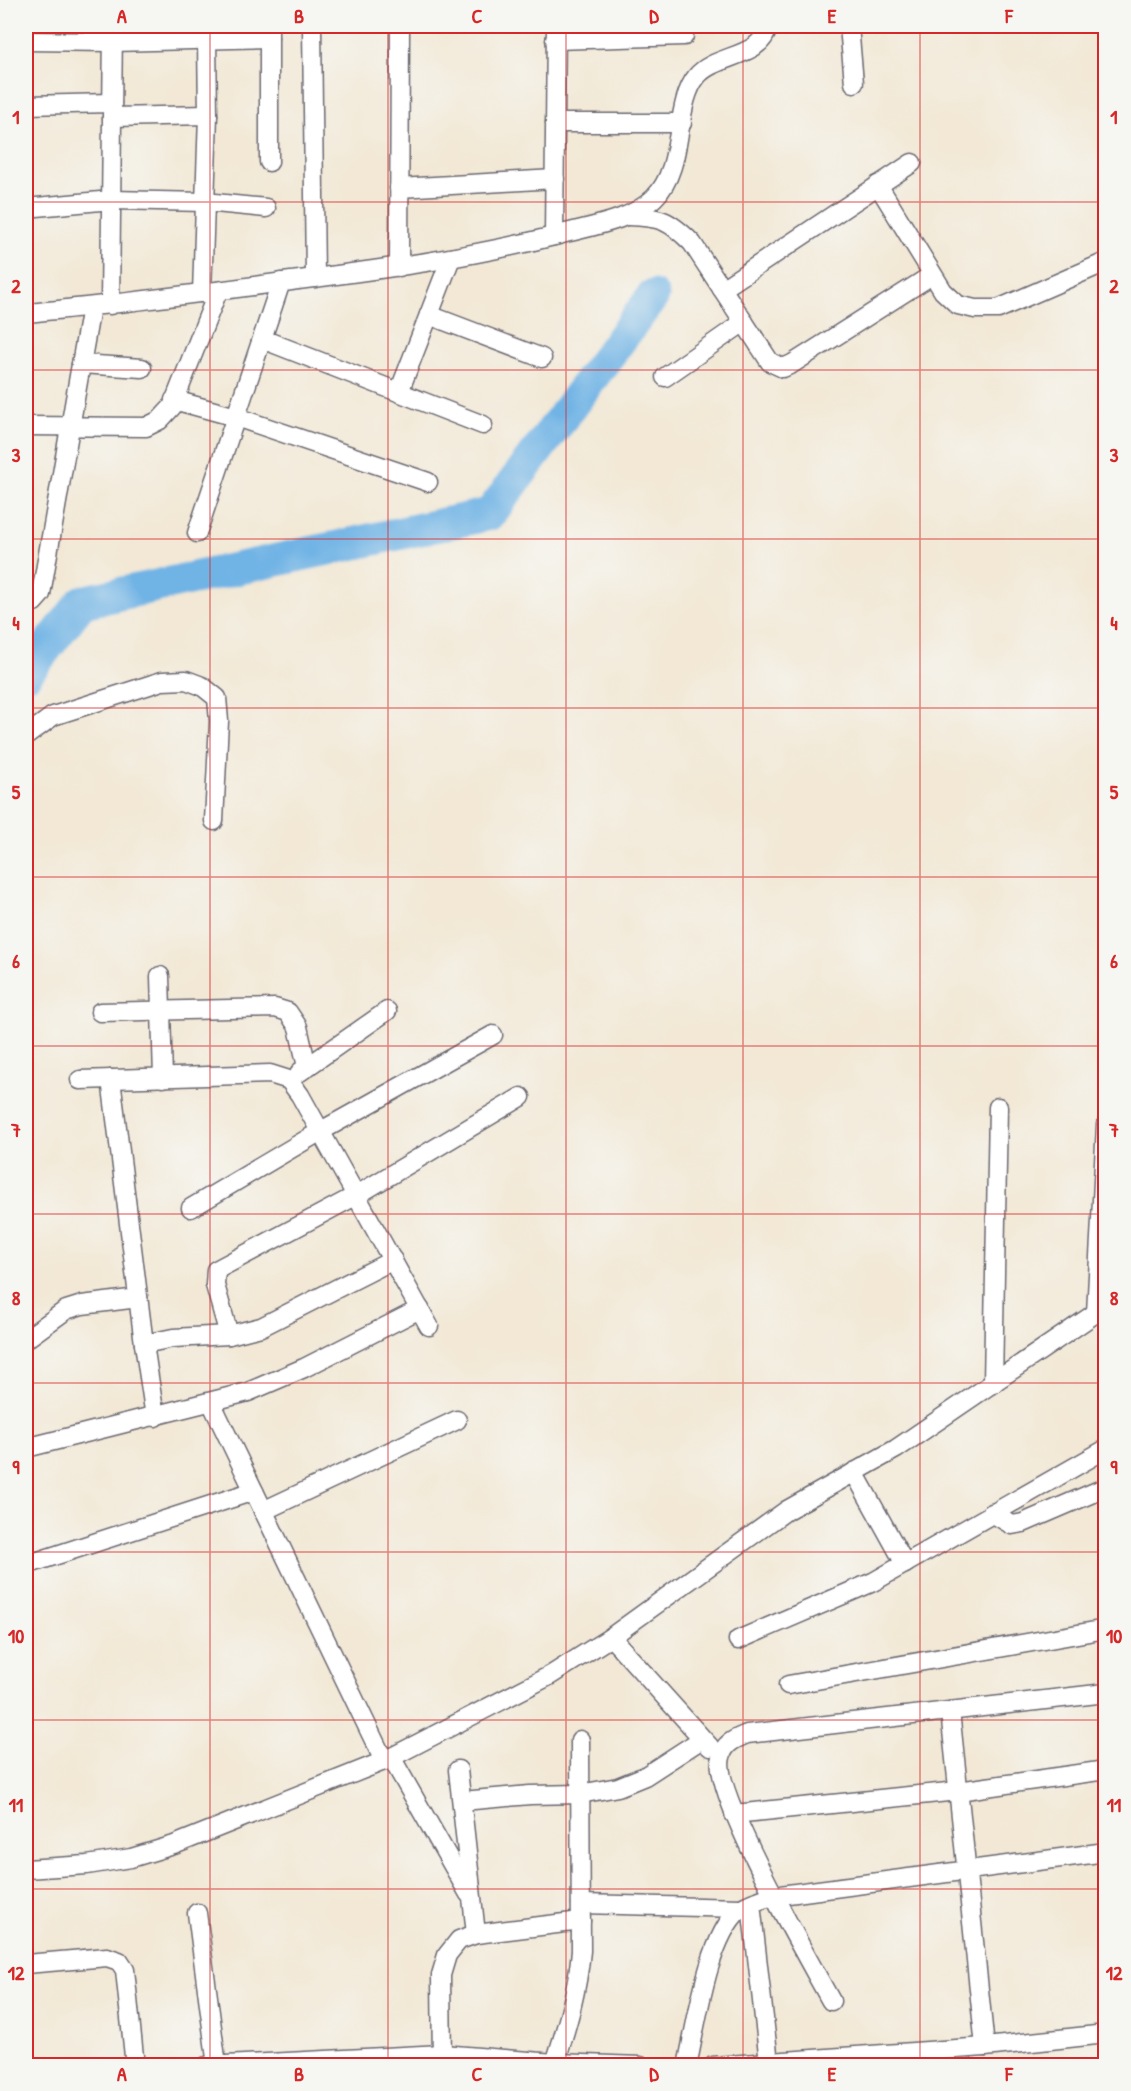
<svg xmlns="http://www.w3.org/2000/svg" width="1131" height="2091" font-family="'Patrick Hand',sans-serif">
<rect width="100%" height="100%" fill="#f6f6f2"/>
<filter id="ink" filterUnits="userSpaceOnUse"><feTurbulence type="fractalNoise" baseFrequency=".0167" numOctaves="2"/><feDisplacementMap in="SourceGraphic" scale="12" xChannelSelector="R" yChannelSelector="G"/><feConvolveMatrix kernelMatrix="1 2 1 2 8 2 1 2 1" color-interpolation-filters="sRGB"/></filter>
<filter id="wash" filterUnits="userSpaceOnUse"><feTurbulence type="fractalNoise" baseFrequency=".008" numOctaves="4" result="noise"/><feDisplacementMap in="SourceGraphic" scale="24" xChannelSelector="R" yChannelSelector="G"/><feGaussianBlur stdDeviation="1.35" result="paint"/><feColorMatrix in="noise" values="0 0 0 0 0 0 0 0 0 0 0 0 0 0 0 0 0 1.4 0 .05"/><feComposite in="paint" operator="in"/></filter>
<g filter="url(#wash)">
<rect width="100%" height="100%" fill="#f2e8d5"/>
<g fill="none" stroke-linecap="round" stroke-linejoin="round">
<path stroke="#6fb3e5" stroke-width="33" d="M26 674 82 602 490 514 653 296"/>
</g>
</g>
<g filter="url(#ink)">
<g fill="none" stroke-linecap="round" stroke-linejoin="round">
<g stroke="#6b6771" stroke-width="21">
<g id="street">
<path d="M269 26V162"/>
<path d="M312 26 315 278"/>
<path d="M849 26 854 83"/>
<path d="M555 40 684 36"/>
<path d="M26 41 113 42 269 38"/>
<path d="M26 105 112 103"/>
<path d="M112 117 208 115"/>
<path d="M555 123H682"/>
<path d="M878 185 943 291 958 305 975 309H998L1106 262"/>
<path d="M399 188 555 179"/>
<path d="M26 208 111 200 205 202 266 208"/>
<path d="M628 216C661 217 669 220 692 243L770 362 783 368 792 364 932 275"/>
<path d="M554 236 556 26"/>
<path d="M399 267 400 26"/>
<path d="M722 289 912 163"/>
<path d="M202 293 208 115 207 39"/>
<path d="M110 305 113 26"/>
<path d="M26 313C114 305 202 293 291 281 382 269 469 258 558 235 590 226 629 222 654 198 686 167 673 105 697 76 715 54 763 58 768 26"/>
<path d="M429 315 542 358"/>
<path d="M262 339 483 425"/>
<path d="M81 364 142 368"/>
<path d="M665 377 744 322"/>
<path d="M399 392 451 258"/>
<path d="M174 400 236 417 428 482"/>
<path d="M26 426 146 427 160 420 172 407 218 291"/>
<path d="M197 533 281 282"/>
<path d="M26 605 34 602 41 594 91 307"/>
<path d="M26 736 53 716 162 681 186 680 202 686 217 698 219 721 214 821"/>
<path d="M160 976 163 1078"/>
<path d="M100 1012 275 1008 288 1012 298 1027 307 1067"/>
<path d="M300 1072 387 1011"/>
<path d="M111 1079 144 1344 155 1417"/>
<path d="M80 1080 270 1074 289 1080 300 1095 429 1326"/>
<path d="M191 1208 321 1131 493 1035"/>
<path d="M1096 1313 1106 1125"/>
<path d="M229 1335 215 1285 216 1270 357 1195 521 1097"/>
<path d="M26 1339 66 1310 82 1305 138 1298"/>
<path d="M144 1344 173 1338 229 1335 261 1327 393 1260"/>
<path d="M993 1384 998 1107"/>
<path d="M211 1402 384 1761"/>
<path d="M26 1448 248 1392 304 1368 420 1309"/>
<path d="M854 1472 905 1564"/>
<path d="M263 1511 457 1420"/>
<path d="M992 1513 1012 1525 1023 1523 1102 1489"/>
<path d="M26 1565 254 1491"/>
<path d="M611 1637 710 1747"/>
<path d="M738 1640 873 1582 1106 1449"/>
<path d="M788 1685 1106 1629"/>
<path d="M950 1711 985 2047"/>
<path d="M391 1757 469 1894"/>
<path d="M458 1770 476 1934"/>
<path d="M462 1801 530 1795 580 1794 618 1787 645 1776 702 1739"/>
<path d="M734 1814 958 1791 1106 1770"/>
<path d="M26 1869 87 1865 131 1858 174 1845 384 1761 551 1675 611 1637 787 1510 896 1449 1106 1306"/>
<path d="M581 1904 741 1908"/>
<path d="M751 1904 769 2062"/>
<path d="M197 1913 217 2066"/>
<path d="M26 1964 107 1957 119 1961 125 1970 135 2066"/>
<path d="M831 2001C810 1962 711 1792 721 1757 724 1743 735 1739 747 1734L1106 1693"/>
<path d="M555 2063C568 2023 577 1992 581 1951L580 1740"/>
<path d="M442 2065 441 1975 447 1955 459 1940 476 1934 581 1921"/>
<path d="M206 2066 442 2054 555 2063 641 2066"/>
<path d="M687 2066C697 2022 707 1940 739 1910 747 1903 763 1899 773 1896L1106 1852"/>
<path d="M713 2066 985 2047 1106 2034"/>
</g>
</g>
<use href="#street" stroke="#fff" stroke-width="18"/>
</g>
</g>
<path fill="none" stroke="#d62828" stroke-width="1.5" stroke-opacity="0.55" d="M210 26V2066M388 26V2066M566 26V2066M743 26V2066M920 26V2066M26 202H1106M26 370H1106M26 539H1106M26 708H1106M26 877H1106M26 1046H1106M26 1214H1106M26 1383H1106M26 1552H1106M26 1720H1106M26 1889H1106"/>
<rect width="1131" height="2091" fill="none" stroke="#f6f6f2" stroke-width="66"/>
<rect x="33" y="33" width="1065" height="2025" fill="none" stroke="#d62828" stroke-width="2"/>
<g font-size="20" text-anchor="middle" font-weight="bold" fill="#d62828">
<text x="122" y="23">A</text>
<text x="299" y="23">B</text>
<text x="477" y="23">C</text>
<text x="654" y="23">D</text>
<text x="832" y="23">E</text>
<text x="1009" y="23">F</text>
<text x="16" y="124">1</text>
<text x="1114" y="124">1</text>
<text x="16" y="293">2</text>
<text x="1114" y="293">2</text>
<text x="16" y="462">3</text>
<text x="1114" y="462">3</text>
<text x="16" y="630">4</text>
<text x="1114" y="630">4</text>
<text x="16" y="799">5</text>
<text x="1114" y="799">5</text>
<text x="16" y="968">6</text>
<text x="1114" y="968">6</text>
<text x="16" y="1137">7</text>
<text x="1114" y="1137">7</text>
<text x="16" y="1305">8</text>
<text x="1114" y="1305">8</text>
<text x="16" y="1474">9</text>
<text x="1114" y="1474">9</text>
<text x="16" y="1643">10</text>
<text x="1114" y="1643">10</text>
<text x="16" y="1812">11</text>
<text x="1114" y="1812">11</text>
<text x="16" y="1980">12</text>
<text x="1114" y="1980">12</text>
<text x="122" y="2081">A</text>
<text x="299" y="2081">B</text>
<text x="477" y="2081">C</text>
<text x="654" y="2081">D</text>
<text x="832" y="2081">E</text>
<text x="1009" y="2081">F</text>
</g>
</svg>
